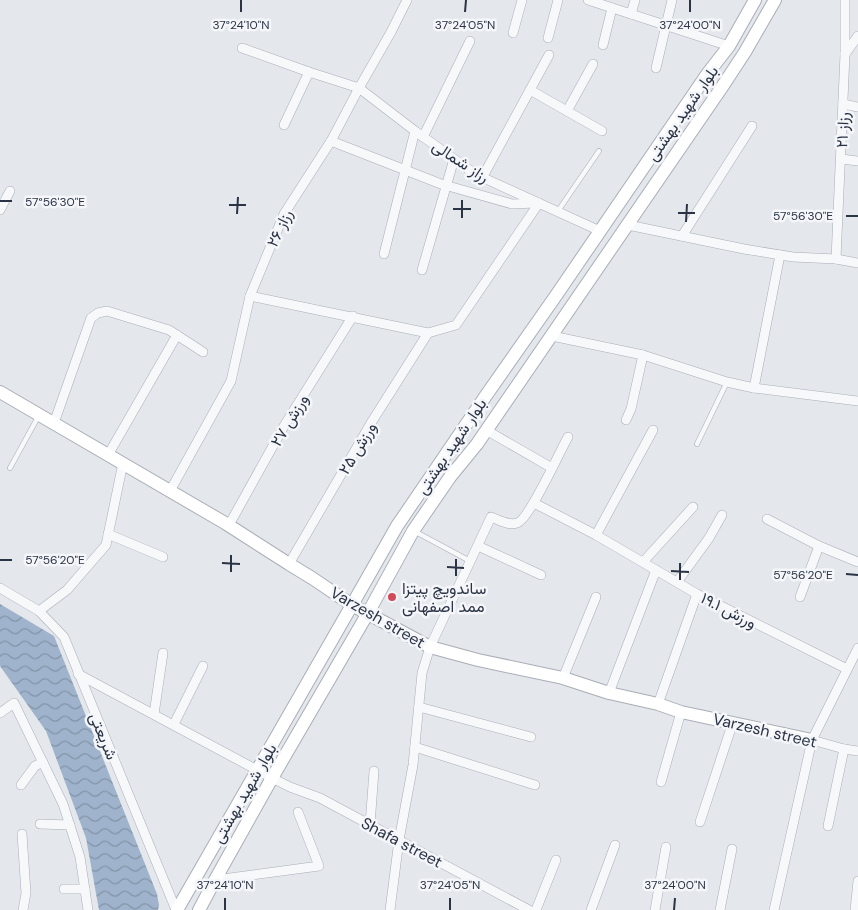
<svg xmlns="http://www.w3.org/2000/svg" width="858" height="910" font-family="'DM Sans',Vazirmatn,sans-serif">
<defs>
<pattern id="water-waves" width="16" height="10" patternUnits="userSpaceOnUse" patternTransform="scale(1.25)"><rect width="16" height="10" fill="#9fb4cc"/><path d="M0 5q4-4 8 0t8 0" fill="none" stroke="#8293a7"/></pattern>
</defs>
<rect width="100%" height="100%" fill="#e4e7ec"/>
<path fill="url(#water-waves)" d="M0 604 54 636 157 894 159 905 158 910H99L86 838 46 731 0 666Z"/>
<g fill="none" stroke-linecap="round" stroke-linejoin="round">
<g stroke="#a9aeb7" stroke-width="5.5">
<g id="lane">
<path d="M558 211 599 151"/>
<path d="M697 444 727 382"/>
<path d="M10 468 38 417"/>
<path d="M414 531 470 561"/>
</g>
</g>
<g stroke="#a9aeb7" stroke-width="10">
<g id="street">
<path d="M588 0 729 46"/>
<path d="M631 14 635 0"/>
<path d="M513 33 522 0"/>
<path d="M548 38 558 0"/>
<path d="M603 45 612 8"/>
<path d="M242 48 309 72 359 88 415 131 475 174 600 231"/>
<path d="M845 54 858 36"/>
<path d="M656 68 672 0"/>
<path d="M530 90 602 131"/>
<path d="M843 104 858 107"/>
<path d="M567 111 593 64"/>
<path d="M284 125 309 72"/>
<path d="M423 137 470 41"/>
<path d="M331 141 441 184 512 204 536 203"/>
<path d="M841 159 858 161"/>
<path d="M482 178 549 55"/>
<path d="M0 210 10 191"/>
<path d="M628 225 744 249 793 257 836 259 858 263"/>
<path d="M682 236 752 126"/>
<path d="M384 254 415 131"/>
<path d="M836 259 845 54V0"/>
<path d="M422 270 454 159"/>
<path d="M250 296 428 333 456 325 539 203"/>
<path d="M552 336 643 355 727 382 754 388 858 401"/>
<path d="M754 388 780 255"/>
<path d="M626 420 631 409 643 355"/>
<path d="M54 423 91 318 98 313 107 311 169 330 203 352"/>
<path d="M486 430 552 468"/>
<path d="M108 455 177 335"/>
<path d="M170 491 231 381 250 296 284 214 331 141 359 88 391 32 407 0"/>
<path d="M534 503 596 535 697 594 847 669"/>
<path d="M767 519 819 546 858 562"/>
<path d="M229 525 284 426 353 316"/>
<path d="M108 534 163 557"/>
<path d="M596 535 653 430"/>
<path d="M478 546 541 575"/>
<path d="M643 562 693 507"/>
<path d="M289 564 371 423 428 333"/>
<path d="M677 582 709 538 722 515"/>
<path d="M0 588 39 611 64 637 176 910"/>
<path d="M800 597 819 546"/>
<path d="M39 611 67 590 106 545 123 463"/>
<path d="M78 674 272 778 290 787 320 798 529 910"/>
<path d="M563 678 596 597"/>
<path d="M609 693 656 570"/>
<path d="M658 704 697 594"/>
<path d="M419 707 531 737"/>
<path d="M0 713 14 703 63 804 80 857 88 910"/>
<path d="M154 714 163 653"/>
<path d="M174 724 203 666"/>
<path d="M812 740 844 749 858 751"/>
<path d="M415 747 535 785"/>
<path d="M661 782 681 712"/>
<path d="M21 785 35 766 43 762"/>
<path d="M700 822 733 722"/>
<path d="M40 824 70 825"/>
<path d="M370 825 374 771"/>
<path d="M828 826 844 749"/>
<path d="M22 834 26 893 23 910"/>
<path d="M215 880 319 866 298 812"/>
<path d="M64 889H85"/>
<path d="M390 910 399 840 413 765 422 673 430 647 491 517C499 520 509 526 517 523 529 520 560 451 568 437"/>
<path d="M536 910 556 860"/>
<path d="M591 910 615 845"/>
<path d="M655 910 666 847"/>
<path d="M720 910 732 849"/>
<path d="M774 910 812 740 858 648"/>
<path d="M855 910 858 881"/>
</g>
</g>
<g stroke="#a9aeb7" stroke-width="14">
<g id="secondary">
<path d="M0 392 225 523 289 564 312 578 352 605 430 647 478 660 563 678 609 693 658 704 681 712 812 740"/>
<path d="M177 910 352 605 397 526 487 394 555 297 708 73 729 46 755 0"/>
<path d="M199 910 215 880 272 778 368 613 413 531 450 477 477 444 722 87 745 52 775 0"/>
</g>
</g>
<use href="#lane" stroke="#f7f8fa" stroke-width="4.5"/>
<use href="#street" stroke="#f7f8fa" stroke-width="9"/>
<use href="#secondary" stroke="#fff" stroke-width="12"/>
</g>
<path fill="none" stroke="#2b3445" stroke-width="2" d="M241 12V0M465 12 466 0M690 12V0M0 201H12M229 205H246M453 209H471M678 213H695M237 214 238 197M846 216H858M462 218V200M686 222 687 204M0 560H12M222 563 240 564M447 567 464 568M671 571 689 572M231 572V555M846 574 858 575M456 576V559M680 580V563M225 910V898M450 910V898M674 910 675 898"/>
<circle fill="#d1495b" stroke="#f4f6f9" stroke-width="2" cx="392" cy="597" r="5"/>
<g text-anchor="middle" stroke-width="5" stroke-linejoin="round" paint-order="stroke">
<g font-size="16" fill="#2b3445" stroke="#f4f6f9">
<text transform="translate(682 113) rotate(-55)" y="6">بلوار شهید بهشتی</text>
<text transform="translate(842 130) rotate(-87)" y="6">رزاز ۲۱</text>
<text transform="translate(461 161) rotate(33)" y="6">رزاز شمالی</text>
<text transform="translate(279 228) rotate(-65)" y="6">رزاز ۲۶</text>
<text transform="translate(289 420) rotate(-59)" y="6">ورزش ۲۷</text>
<text transform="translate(451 446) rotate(-56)" y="6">بلوار شهید بهشتی</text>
<text transform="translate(357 448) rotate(-59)" y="6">ورزش ۲۵</text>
<text transform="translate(729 610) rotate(27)" y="6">ورزش ۱۹.۱</text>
<text transform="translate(378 617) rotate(30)" y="6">Varzesh street</text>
<text transform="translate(765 730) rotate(13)" y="6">Varzesh street</text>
<text transform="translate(104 736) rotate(68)" y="6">شریعتی</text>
<text transform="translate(244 793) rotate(-60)" y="6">بلوار شهید بهشتی</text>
<text transform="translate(402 842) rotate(28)" y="6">Shafa street</text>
</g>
<g font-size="16" fill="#2b3445" stroke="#f4f6f9" text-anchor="start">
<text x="402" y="594">ساندویچ پیتزا<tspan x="402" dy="18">ممد اصفهانی</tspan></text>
</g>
</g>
<g font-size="12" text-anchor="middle" fill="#2b3445" stroke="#f4f6f9" stroke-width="5" stroke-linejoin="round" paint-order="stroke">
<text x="241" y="29">37°24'10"N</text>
<text x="465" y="29">37°24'05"N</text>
<text x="690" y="29">37°24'00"N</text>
<text x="55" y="206">57°56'30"E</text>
<text x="803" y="220">57°56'30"E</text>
<text x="55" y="564">57°56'20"E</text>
<text x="803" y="579">57°56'20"E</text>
<text x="225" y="889">37°24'10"N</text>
<text x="450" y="889">37°24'05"N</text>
<text x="675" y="889">37°24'00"N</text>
</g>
</svg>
